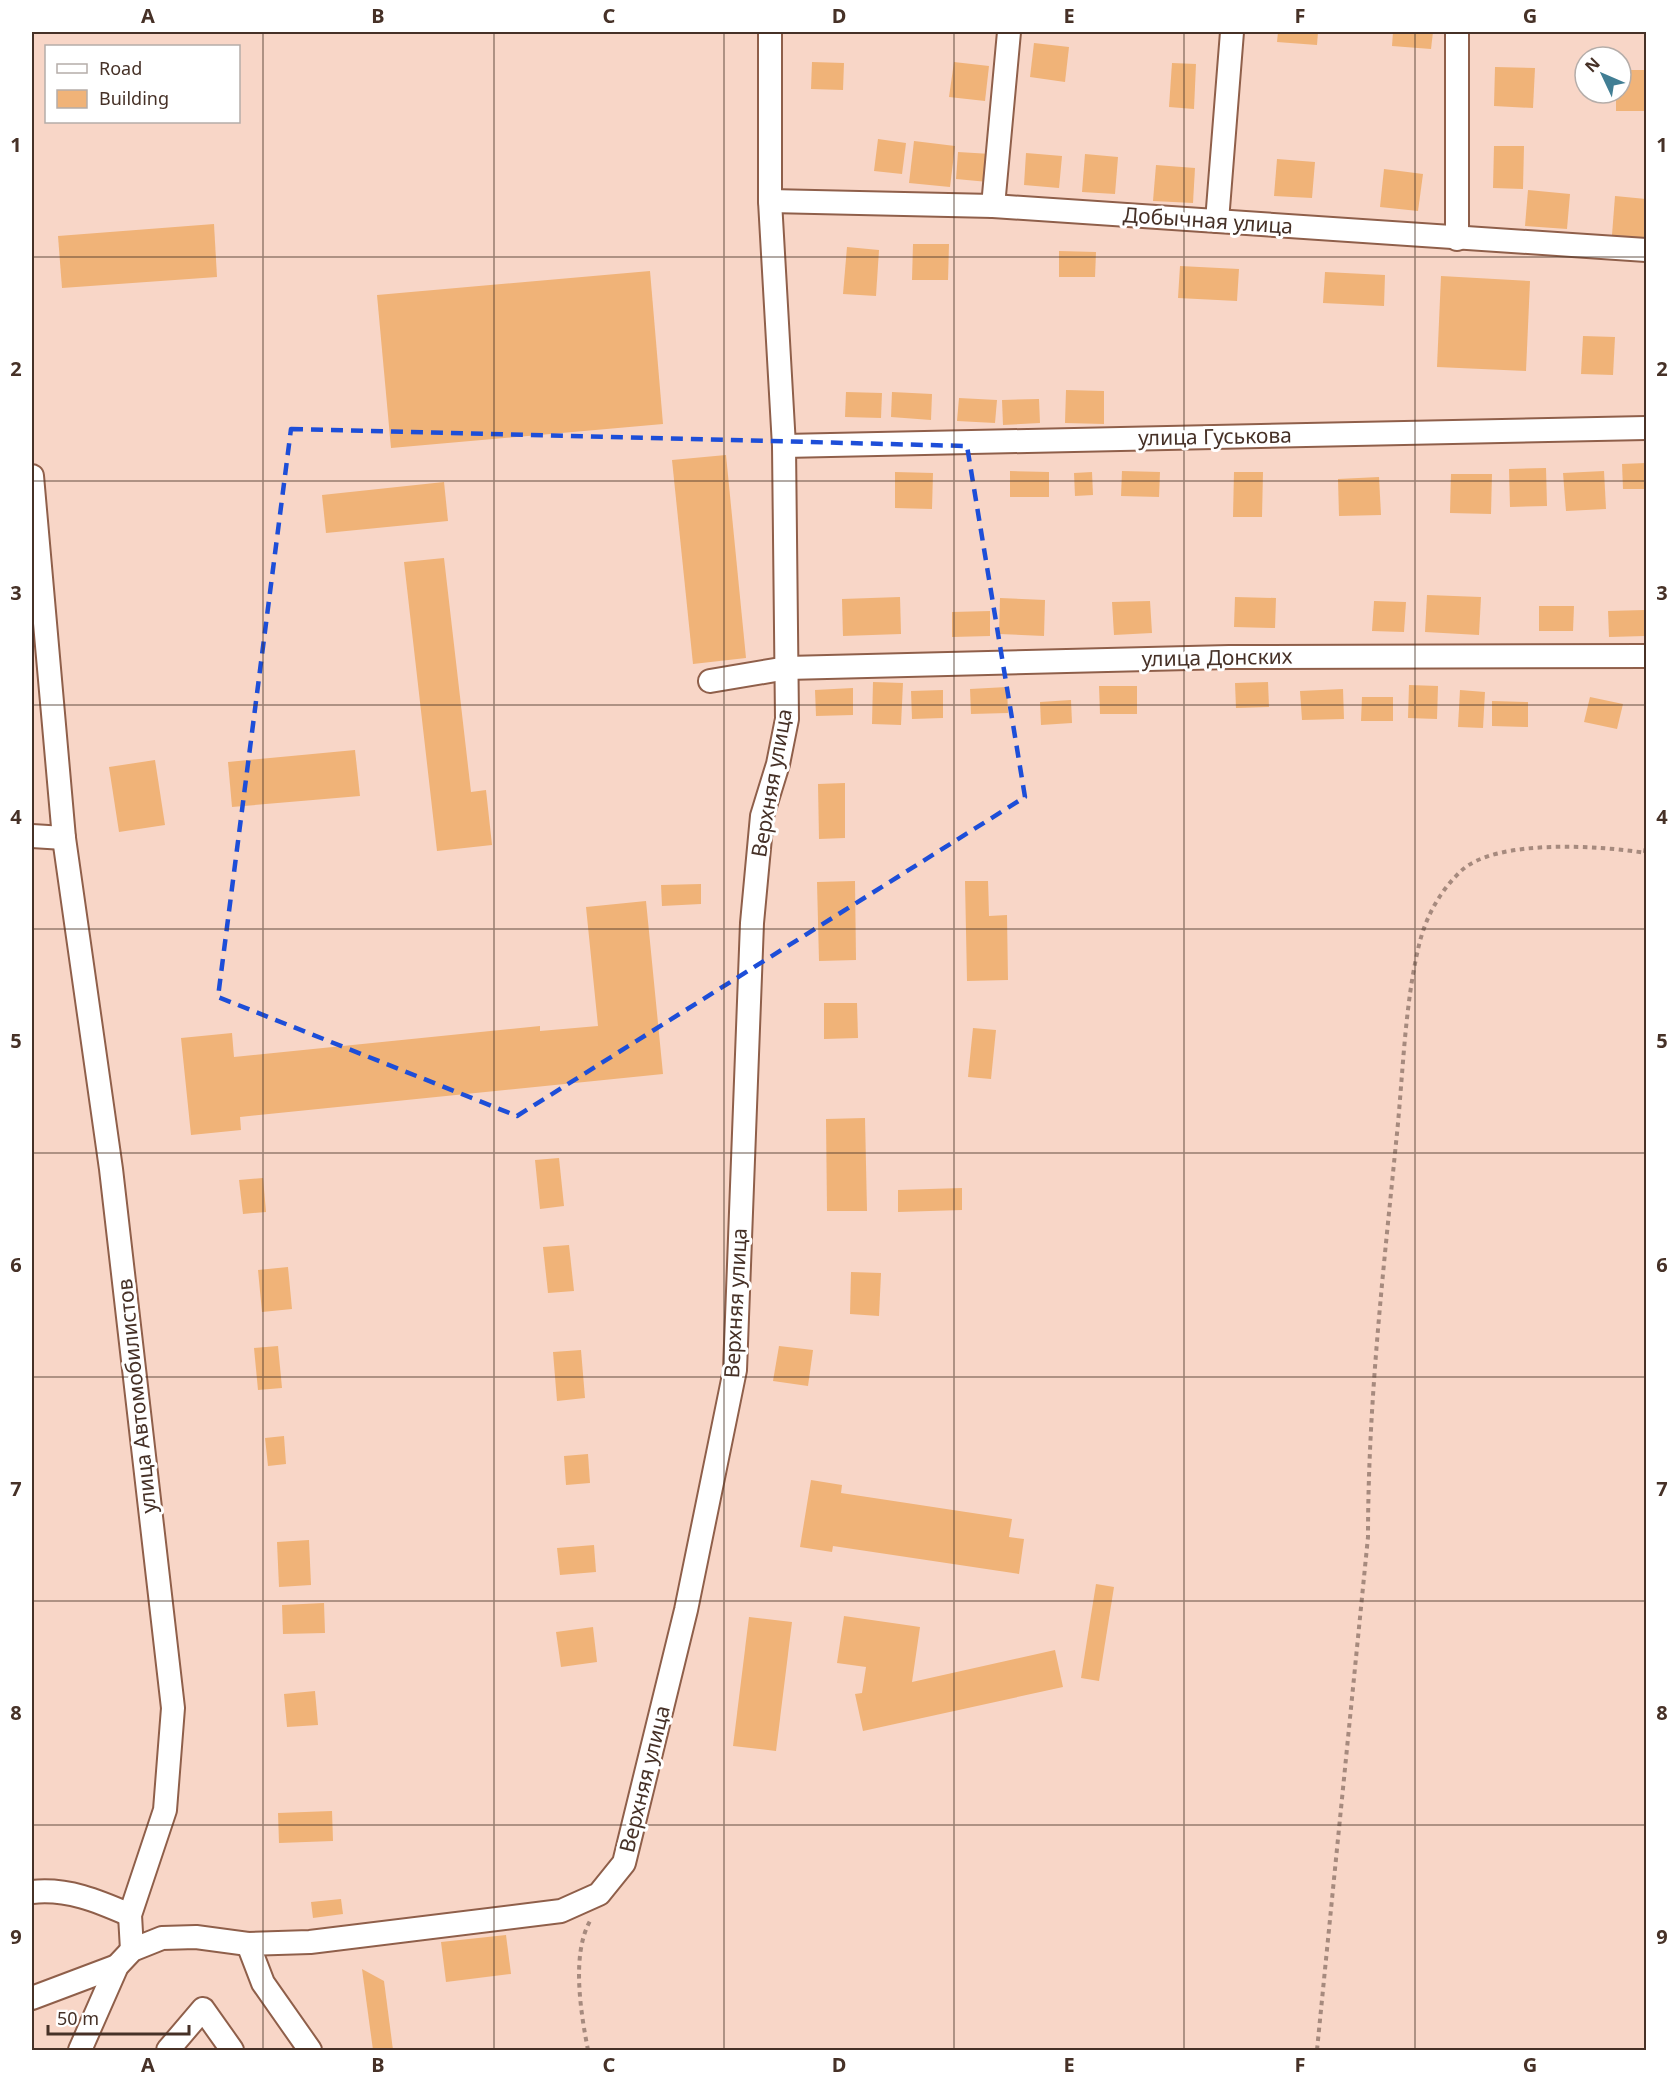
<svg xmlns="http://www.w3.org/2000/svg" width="1678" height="2082" font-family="'Noto Sans',sans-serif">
<rect width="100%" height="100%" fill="#f8d6c7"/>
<g fill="#f0b378">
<path d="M1278 32H1318L1317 45 1277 42Z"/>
<path d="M1393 32H1433L1431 49 1392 46Z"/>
<path d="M1034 43 1069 47 1065 82 1030 77Z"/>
<path d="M812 62 844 63 843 90 811 89Z"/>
<path d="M954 62 989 66 985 101 949 97Z"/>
<path d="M1172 63 1196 64 1194 109 1169 107Z"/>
<path d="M1495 67 1535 68 1533 108 1494 106Z"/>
<path d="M1621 70H1646V111H1616V93H1621Z"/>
<path d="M878 139 906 143 902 174 874 171Z"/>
<path d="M914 141 955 146 950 187 909 183Z"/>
<path d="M1494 146H1524L1523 189 1493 188Z"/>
<path d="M958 152 991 154 988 182 956 179Z"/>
<path d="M1026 153 1062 156 1059 188 1024 185Z"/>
<path d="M1085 154 1118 157 1115 194 1082 192Z"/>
<path d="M1277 159 1315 162 1312 198 1274 196Z"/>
<path d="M1156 165 1195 168 1193 203 1153 201Z"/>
<path d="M1384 169 1423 174 1418 211 1380 207Z"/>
<path d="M1528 190 1570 194 1567 229 1525 226Z"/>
<path d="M1615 196 1646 199V238L1612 235Z"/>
<path d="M214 224 217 277 62 288 58 236Z"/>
<path d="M913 244H949L948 280H912Z"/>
<path d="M847 247 879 250 876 296 843 294Z"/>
<path d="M1059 251 1096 252 1095 277H1059Z"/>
<path d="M1180 266 1239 269 1237 301 1178 298Z"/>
<path d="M650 271 663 424 391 448 377 295Z"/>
<path d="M1325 272 1385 275 1384 306 1323 303Z"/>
<path d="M1441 276 1530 281 1526 371 1437 367Z"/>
<path d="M1583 336 1615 337 1613 375 1581 374Z"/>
<path d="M1066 390 1104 391V424L1065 423Z"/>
<path d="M846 392 882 393 881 418 845 417Z"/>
<path d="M892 392 932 394 931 420 891 417Z"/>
<path d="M959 398 997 400 995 423 957 421Z"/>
<path d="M1039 399 1040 423 1003 425 1002 400Z"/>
<path d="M726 455 746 658 693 664 672 460Z"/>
<path d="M1646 463V489H1623L1622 464Z"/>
<path d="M1546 468 1547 506 1510 507 1509 469Z"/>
<path d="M1010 471 1049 472V497H1010Z"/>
<path d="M1122 471 1160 472 1159 497 1121 496Z"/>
<path d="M1604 471 1606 509 1566 511 1563 473Z"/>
<path d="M895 472 933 473 932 509 895 508Z"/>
<path d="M1092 472 1093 495 1075 496 1074 473Z"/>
<path d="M1234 472H1263L1262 517H1233Z"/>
<path d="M1451 474H1492L1491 514 1450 513Z"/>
<path d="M1379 477 1381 515 1339 516 1338 479Z"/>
<path d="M444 482 448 521 326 533 322 495Z"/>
<path d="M444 558 471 792 486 790 492 845 437 851 404 562Z"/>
<path d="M1427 595 1481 597 1479 635 1425 632Z"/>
<path d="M900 597 901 634 843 636 842 599Z"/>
<path d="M1235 597 1276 598 1275 628 1234 627Z"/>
<path d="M1000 598 1045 600 1044 636 999 634Z"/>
<path d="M1150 601 1152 633 1114 635 1112 602Z"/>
<path d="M1374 601 1406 602 1404 632 1372 631Z"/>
<path d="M1539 606H1574L1573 631H1539Z"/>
<path d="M1645 610V636L1609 637 1608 611Z"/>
<path d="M990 611V636L952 637V612Z"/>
<path d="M873 682 903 683 901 725 872 724Z"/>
<path d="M1268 682 1269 707 1236 708 1235 683Z"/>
<path d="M1409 685 1438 686 1437 719 1408 718Z"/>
<path d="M1099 686H1137V714H1100Z"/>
<path d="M1007 687 1008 713 971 714 970 689Z"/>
<path d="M853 688V715L816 716 815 690Z"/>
<path d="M1343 689 1344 719 1302 720 1300 691Z"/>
<path d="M943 690V718L912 719 911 691Z"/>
<path d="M1460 690 1485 692 1483 728 1458 727Z"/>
<path d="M1362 697H1393V721H1361Z"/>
<path d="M1590 697 1623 704 1617 729 1584 722Z"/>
<path d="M1071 700 1072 723 1041 725 1040 702Z"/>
<path d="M1492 701 1528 702V727L1492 726Z"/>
<path d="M355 750 360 796 232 807 228 762Z"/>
<path d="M155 760 165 825 119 832 109 767Z"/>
<path d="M845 783V838L819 839 818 784Z"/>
<path d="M855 881 856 960 819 961 817 882Z"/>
<path d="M965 881H988L989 916 1007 915 1008 980 967 981Z"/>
<path d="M701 884V904L662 906 661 885Z"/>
<path d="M646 901 663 1074 240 1117 241 1130 191 1135 181 1038 232 1033 234 1057 540 1026V1031L598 1026 586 907Z"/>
<path d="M824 1003H857L858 1038 824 1039Z"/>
<path d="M973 1028 996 1030 991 1079 968 1077Z"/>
<path d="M865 1118 867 1211H827L826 1119Z"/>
<path d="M559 1158 564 1206 540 1209 535 1160Z"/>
<path d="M263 1178 266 1212 243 1214 239 1180Z"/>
<path d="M962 1188V1210L898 1212V1190Z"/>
<path d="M569 1245 574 1291 548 1293 543 1247Z"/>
<path d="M288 1267 292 1309 262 1312 258 1270Z"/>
<path d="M851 1272 881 1273 879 1316 850 1314Z"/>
<path d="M278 1346 282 1388 258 1390 254 1348Z"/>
<path d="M779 1346 813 1350 808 1386 773 1381Z"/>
<path d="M581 1350 585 1398 557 1401 553 1352Z"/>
<path d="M284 1436 286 1464 268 1466 265 1438Z"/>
<path d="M588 1454 590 1483 566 1485 564 1456Z"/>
<path d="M811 1480 842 1485 841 1493 1012 1519 1009 1537 1024 1539 1019 1574 833 1546 832 1552 800 1547Z"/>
<path d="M309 1540 311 1585 279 1587 277 1542Z"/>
<path d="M594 1545 596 1572 560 1575 557 1548Z"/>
<path d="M1096 1584 1114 1587 1099 1681 1081 1678Z"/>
<path d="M324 1603 325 1633 283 1634 282 1605Z"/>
<path d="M844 1616 920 1627 912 1682 1055 1650 1063 1687 863 1731 855 1694 862 1693 866 1667 837 1663Z"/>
<path d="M749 1617 792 1622 776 1751 733 1746Z"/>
<path d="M593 1627 597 1662 561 1667 556 1632Z"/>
<path d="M315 1691 318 1725 287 1727 284 1694Z"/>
<path d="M332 1811 333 1841 279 1843 278 1813Z"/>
<path d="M341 1899 343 1914 313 1918 311 1902Z"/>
<path d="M506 1935 511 1974 446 1982 441 1942Z"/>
<path d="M362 1969 384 1981 393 2050H373Z"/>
</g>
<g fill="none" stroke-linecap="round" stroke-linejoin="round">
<g stroke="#8f5f4a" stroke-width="26">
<g id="minor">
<path d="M1457 32V239"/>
<path d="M770 201 993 206 1646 250"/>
<path d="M993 206 1009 32"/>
<path d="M1217 221 1232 32"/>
<path d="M784 446 1646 428"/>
<path d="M32 476 64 838 111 1169 173 1708 165 1810 130 1915 132 1950"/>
<path d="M710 681 787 668 1229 657 1646 656"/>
<path d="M32 836 64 838"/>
<path d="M32 1892C67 1888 98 1901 130 1915"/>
<path d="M248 1944 263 1983 310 2050"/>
<path d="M32 1998 117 1966"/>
<path d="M80 2050 117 1966 132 1950 162 1938 196 1937 248 1944 310 1942 561 1911 599 1894 624 1863 686 1610 735 1370 752 923 762 816 778 764 787 719 784 446 770 201V32"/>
<path d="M168 2050 203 2009 232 2050"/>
</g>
</g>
<g stroke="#a68a7e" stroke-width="4" stroke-dasharray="4.5 4.5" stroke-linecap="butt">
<path d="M1645 853 1646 844"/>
<path d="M588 2050C581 2014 571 1955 590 1921"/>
<path d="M1317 2050 1368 1537C1368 1406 1383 1274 1396 1143 1403 1079 1404 1008 1419 945 1426 916 1440 891 1461 871 1496 838 1602 846 1646 853"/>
</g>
<use href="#minor" stroke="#fff" stroke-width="22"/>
</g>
<path fill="none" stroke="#1d4ed8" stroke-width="4.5" stroke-dasharray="12 8" stroke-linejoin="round" d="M291 429 967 446 1025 797 517 1116 218 997Z"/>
<path fill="none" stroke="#463127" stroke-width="1.5" stroke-opacity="0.55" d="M263 32V2050M494 32V2050M724 32V2050M954 32V2050M1184 32V2050M1415 32V2050M32 257H1646M32 481H1646M32 705H1646M32 929H1646M32 1153H1646M32 1377H1646M32 1601H1646M32 1825H1646"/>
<g text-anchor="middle" stroke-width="6" stroke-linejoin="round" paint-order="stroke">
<g font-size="21" fill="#463127" stroke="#fff">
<text transform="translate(1208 221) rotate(4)" y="7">Добычная улица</text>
<text transform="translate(1215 437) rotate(-1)" y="7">улица Гуськова</text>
<text transform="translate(1217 658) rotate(-1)" y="7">улица Донских</text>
<text transform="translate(772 783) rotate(-80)" y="7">Верхняя улица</text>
<text transform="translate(736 1303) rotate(-87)" y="7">Верхняя улица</text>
<text transform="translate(137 1396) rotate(-96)" y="7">улица Автомобилистов</text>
<text transform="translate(645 1779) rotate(-76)" y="7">Верхняя улица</text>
</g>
</g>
<rect width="1678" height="2082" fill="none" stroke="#ffffff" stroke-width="66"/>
<rect x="45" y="45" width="195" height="78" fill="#ffffff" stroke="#b5ada9" stroke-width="1.5"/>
<rect x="57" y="64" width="30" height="9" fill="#ffffff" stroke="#b5ada9" stroke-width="1.5"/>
<text x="99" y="75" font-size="18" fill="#463127">Road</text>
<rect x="57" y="90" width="30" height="18" fill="#f0b378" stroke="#b5ada9" stroke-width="1.5"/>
<text x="99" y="105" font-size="18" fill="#463127">Building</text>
<g transform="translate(1603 75) rotate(314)"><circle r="28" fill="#ffffff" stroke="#b5ada9" stroke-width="1.5"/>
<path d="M0-4.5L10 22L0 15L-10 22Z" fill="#417e94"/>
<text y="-9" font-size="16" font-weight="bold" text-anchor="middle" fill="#463127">N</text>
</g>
<path d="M48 2025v9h141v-9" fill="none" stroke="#463127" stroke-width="3"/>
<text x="57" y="2025" font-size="18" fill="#463127" stroke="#ffffff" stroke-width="4.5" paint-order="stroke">50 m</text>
<rect x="33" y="33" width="1612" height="2016" fill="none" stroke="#463127" stroke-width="2"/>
<g font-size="20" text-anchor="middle" font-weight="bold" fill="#463127">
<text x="148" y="23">A</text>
<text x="378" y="23">B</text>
<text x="609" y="23">C</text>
<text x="839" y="23">D</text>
<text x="1069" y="23">E</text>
<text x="1300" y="23">F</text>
<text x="1530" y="23">G</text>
<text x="16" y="152">1</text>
<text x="1662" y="152">1</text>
<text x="16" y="376">2</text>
<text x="1662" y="376">2</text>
<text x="16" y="600">3</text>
<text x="1662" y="600">3</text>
<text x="16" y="824">4</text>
<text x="1662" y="824">4</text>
<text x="16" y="1048">5</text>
<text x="1662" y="1048">5</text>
<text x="16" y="1272">6</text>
<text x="1662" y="1272">6</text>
<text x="16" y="1496">7</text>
<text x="1662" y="1496">7</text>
<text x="16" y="1720">8</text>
<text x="1662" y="1720">8</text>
<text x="16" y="1944">9</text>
<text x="1662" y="1944">9</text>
<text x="148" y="2072">A</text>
<text x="378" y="2072">B</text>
<text x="609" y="2072">C</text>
<text x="839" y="2072">D</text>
<text x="1069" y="2072">E</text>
<text x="1300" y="2072">F</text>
<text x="1530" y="2072">G</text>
</g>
</svg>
